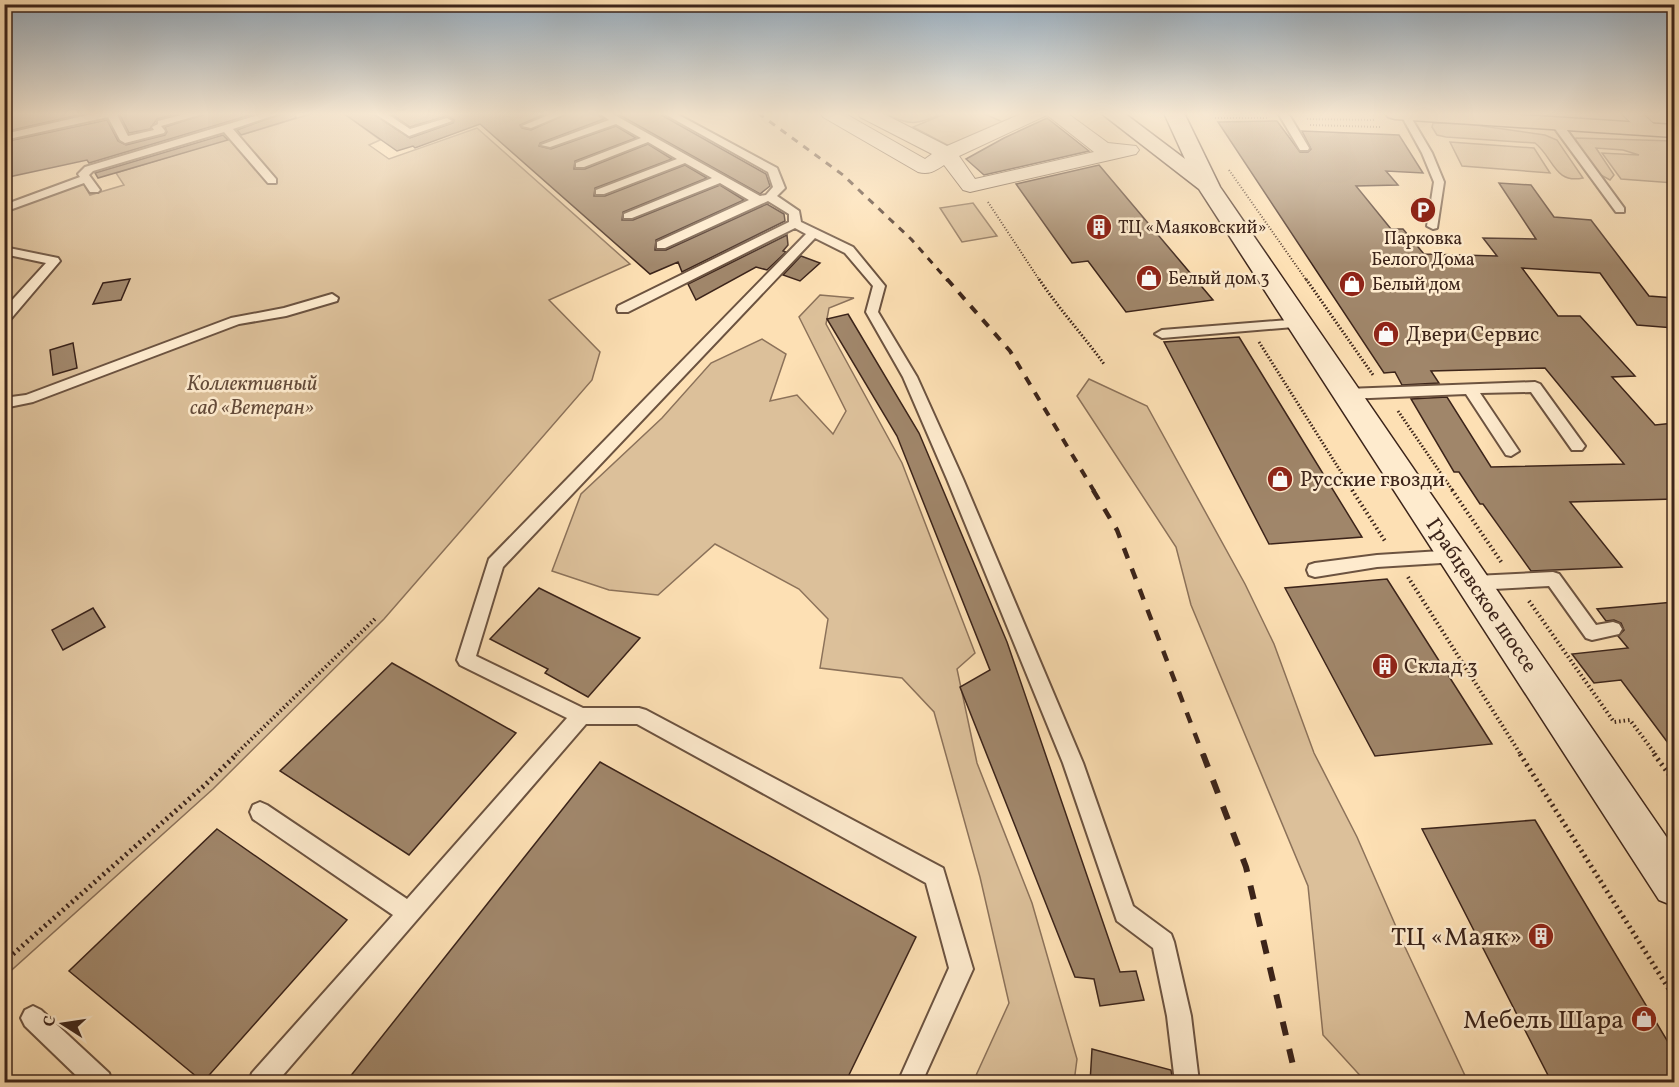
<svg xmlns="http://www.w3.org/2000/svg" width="1679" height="1087" font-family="Vollkorn,serif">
<rect width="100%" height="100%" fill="#fde0b4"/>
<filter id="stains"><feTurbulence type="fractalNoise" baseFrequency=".00333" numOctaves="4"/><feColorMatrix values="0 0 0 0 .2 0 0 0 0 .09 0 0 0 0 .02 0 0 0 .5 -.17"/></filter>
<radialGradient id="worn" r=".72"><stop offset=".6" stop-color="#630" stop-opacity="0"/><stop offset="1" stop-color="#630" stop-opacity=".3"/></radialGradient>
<g fill="#dcc09a" stroke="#8c725a" stroke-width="1.5">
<path d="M314 113H343L380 140 369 145 389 159 477 128 630 264 549 300 600 352 592 380 384 619 213 789 5 976V212L83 183 90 195 124 185 116 173Z"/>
<path d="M884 113H944C917 124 911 127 884 113Z"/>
<path d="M947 113H983L1005 123 951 147 913 127Z"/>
<path d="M1433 123 1468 124 1545 135 1557 140 1583 178C1554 184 1554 158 1535 143L1446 137 1437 135 1432 127Z"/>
<path d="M1576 138 1674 141V183L1621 179 1602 153 1639 155 1623 150 1596 148 1614 175 1610 180 1599 174 1575 143Z"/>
<path d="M1450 142 1534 148 1550 173 1462 166Z"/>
<path d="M973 203 997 236 962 242 940 208Z"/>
<path d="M820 295 854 298 829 308 826 324 902 463 975 653 957 669 977 763 1032 903 1077 1059 1074 1082H973L1009 1003 980 877 934 712 902 678 820 668 828 619 799 589 715 544 658 595 609 590 552 571 581 494 662 418 711 363 762 339 786 354 770 401 797 395 833 434 846 411 799 317Z"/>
<path d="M1089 379 1147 406 1245 584 1274 644 1314 753 1357 837 1404 945 1468 1082H1366L1323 1035 1308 886 1191 605 1176 547 1077 396Z"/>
</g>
<g fill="#a0866a" stroke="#3c241a" stroke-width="1.5">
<path d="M6 113H87L8 131Z"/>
<path d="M119 113H180L157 119 150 129 129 133Z"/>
<path d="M208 113H257L89 163 87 160 4 178V142L107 120 118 141 126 145 165 135 167 132 165 127Z"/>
<path d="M283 113H295L296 118 241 135 237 130Z"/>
<path d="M343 113H372L410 138 453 123 454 120 446 116 410 127 390 113H547L520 125 522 128 531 130 569 113H597L604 119 540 143 539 146 551 149 616 126 636 138 575 161 574 169H585L648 144 672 159 595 188 594 196H605L685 165 707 178 623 212 622 220H633L720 185 744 200 656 240 655 250H666L767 204 784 214 785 221 682 272 678 262 650 274 480 124 415 148 413 146 397 151Z"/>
<path d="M616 113H658L766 174 770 186 760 194Z"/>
<path d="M1047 118 1089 151 984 175 966 159 1004 138Z"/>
<path d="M1277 121 1300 152H1308L1311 149 1302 131 1399 135 1423 173 1386 171 1398 185 1356 186 1391 229H1403L1424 254 1497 256 1483 238 1536 239 1499 183 1531 185 1554 217 1591 220 1649 296 1674 298V328L1637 325 1600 273 1522 268 1558 316H1580L1635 376 1612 377 1655 425 1674 423V499L1570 502 1622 567 1531 571 1483 504H1480L1459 472H1454L1411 399 1447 397 1491 467 1624 464 1545 368 1431 371 1439 383 1402 385 1395 372 1384 373 1218 122Z"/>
<path d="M223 135 228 140 98 178 95 173Z"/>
<path d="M1099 165 1213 300 1126 312 1088 261 1072 263 1016 184Z"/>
<path d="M787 235 788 245 783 251 786 252 767 270 756 267 696 300 688 284Z"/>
<path d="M801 256 820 263 800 281 783 275Z"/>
<path d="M130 279 121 300 93 304 103 283Z"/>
<path d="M848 314 919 433 1007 642 1120 972 1136 971 1144 1000 1100 1006 1094 979 1075 977 960 687 990 670 897 436 827 319Z"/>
<path d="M1239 337 1290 420 1362 537 1269 544 1164 342Z"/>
<path d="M73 343 77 368 53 375 50 350Z"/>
<path d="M1387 579 1492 744 1375 756 1285 588Z"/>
<path d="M539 588 640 638 588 697 545 673 548 669 490 639Z"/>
<path d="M1674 602V751L1621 680 1594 683 1572 654 1628 648 1618 636 1624 630 1621 623 1614 620 1606 621 1597 609Z"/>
<path d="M93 608 105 627 63 650 52 630Z"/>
<path d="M392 663 516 733 409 855 280 771Z"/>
<path d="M600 762 916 937 845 1083H345Z"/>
<path d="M1535 820 1674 1052V1083H1552L1422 829Z"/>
<path d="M217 829 347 920 203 1082 69 971Z"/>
<path d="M1092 1049 1171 1070 1173 1083H1090Z"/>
</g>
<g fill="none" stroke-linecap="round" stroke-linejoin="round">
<g stroke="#6c5340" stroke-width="4">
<g id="lane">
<path d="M97 113H116L128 136 154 130 152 127 158 124V121L189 113H206L161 126 165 131 164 133 125 143 120 140 108 117 4 140V134Z"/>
<path d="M265 113H281L233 129 276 179V183H268L224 132 93 171 89 175 100 190 98 192H90L84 183 4 212V205L80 177 78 174 85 167Z"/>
<path d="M374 113H386L410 129 447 118 452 121 409 136Z"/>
<path d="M553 113H567L531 128 522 126Z"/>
<path d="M599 113H611L760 196 766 195 773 187 768 172 663 113H675L777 168 785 188 777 196 799 211 801 222 853 247 885 286 878 312 917 377 963 479 1083 763 1133 906 1171 934 1174 942 1191 1016 1199 1082H1175L1167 1016 1153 948 1117 921 1063 763 947 479 903 377 866 312 873 286 845 253 815 238 503 567 476 656 583 708H639L646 710 943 868 973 969 922 1082H898L949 968 926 883 637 724H586L277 1082H249L252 1073 393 915 253 819 250 812 253 805 260 802 267 805 407 899 567 718 460 665 457 660 489 559 806 234 795 228 628 312H618L617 309 618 306 789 222V214L768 201 665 248H657V242L749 200 720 183 632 218H624V214L712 178 685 163 604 194H596V190L677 159 648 142 584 167H576V163L641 138 616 124 550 147 541 145 609 120Z"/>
<path d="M1278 113H1288L1309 148 1308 150H1300Z"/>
<path d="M1400 113 1409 114 1432 153 1444 182 1437 228 1433 229 1427 226 1434 182 1422 153Z"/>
<path d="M1553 122H1561L1624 208V212H1616L1553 126Z"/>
<path d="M4 247 58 258 60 261 9 321 4 322V309L46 263 4 254Z"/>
<path d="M332 294 338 298 337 301 286 316 239 324 33 402 4 408V398L26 395 231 318 284 308Z"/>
<path d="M1301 319 1306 320 1308 323 1306 326 1162 338 1155 334 1162 330Z"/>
<path d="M1535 382 1540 384 1582 442 1585 446 1582 450H1572L1531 392 1480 393 1519 451 1511 456 1506 455 1466 394 1346 399 1339 394 1346 389Z"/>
<path d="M1457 550 1463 551 1465 556 1463 561 1457 562 1377 567 1315 577 1309 575 1307 570 1309 565 1315 563 1377 555Z"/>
<path d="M1553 572 1559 574 1596 625 1613 622 1619 624 1622 629 1619 634 1592 640 1586 638 1549 586 1475 590 1469 588 1466 583 1469 578 1475 576Z"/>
<path d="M33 1006 41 1010 109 1073 112 1082H83L25 1026 21 1018 25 1010Z"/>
</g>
</g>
<g stroke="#6c5340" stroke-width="2">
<g id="street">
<path d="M821 113H844L925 159 932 154 860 117 858 113H882L947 146 1023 113H1067L1108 143 1136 146 1139 150 1136 154 970 192 963 190 944 165C935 171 929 175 918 172L823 117ZM1047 115 1094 152 975 179 959 156Z"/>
<path d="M1621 113H1642L1659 129 1656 133H1642Z"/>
</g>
</g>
<g stroke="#3c241a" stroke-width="3">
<path id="secondary" d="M1101 113H1124L1185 159 1164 113H1184L1220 187 1674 848V906L1659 900 1199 189Z"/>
</g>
<g stroke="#3c241a" stroke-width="3">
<path id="primary" d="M1385 113H1489L1674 125V137L1395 119 1388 117Z"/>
</g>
<g stroke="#3c241a" stroke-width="2" stroke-dasharray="1 2" stroke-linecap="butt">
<path d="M1215 118H1267"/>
<path d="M1307 119 1375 120"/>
<path d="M1310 125 1380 127"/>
<path d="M1229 170 1307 281"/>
<path d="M988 202 1040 281"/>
</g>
<g stroke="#3c241a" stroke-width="3" stroke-dasharray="1.5 2" stroke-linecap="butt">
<path d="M1039 279C1059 309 1083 335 1104 364"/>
<path d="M1306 279 1373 375"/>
<path d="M1259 342 1353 491"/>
<path d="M1398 411 1453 491"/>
</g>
<g stroke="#3c241a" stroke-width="4" stroke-dasharray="1.5 3" stroke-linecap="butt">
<path d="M1352 490 1385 541"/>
<path d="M1452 490 1502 563"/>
<path d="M1408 577 1521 755"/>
<path d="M1529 601 1614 722 1630 720 1656 755"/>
<path d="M235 755 377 617"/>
</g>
<g stroke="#3c241a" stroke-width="5" stroke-dasharray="2 4" stroke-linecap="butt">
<path d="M1520 754 1674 997"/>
<path d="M1654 754 1674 781"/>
<path d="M4 962 205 785 237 754"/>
</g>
<use href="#lane" fill="#feebce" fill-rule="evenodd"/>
<use href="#street" fill="#feebce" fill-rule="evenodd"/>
<use href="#secondary" fill="#feebce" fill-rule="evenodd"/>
<use href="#primary" fill="#fde0b4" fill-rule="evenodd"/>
<path stroke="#3c241a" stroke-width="3" stroke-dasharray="7 7" stroke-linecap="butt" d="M758 113 843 175 911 239 948 281"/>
<path stroke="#3c241a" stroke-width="4" stroke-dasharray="9 9" stroke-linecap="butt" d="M947 279 1010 351 1094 491"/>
<path stroke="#3c241a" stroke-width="4.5" stroke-dasharray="11 11" stroke-linecap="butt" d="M1093 490 1117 530 1203 755"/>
<path stroke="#3c241a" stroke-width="6" stroke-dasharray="14 14" stroke-linecap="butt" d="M1203 754 1246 867 1297 1082"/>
</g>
<linearGradient id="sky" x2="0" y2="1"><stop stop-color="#96acbe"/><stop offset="0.43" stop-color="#fef1dd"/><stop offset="1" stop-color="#fef1dd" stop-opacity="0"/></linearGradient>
<rect width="1679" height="265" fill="url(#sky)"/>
<defs>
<g id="parking-disc" transform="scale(1.35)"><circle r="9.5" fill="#8f2418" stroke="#feebce"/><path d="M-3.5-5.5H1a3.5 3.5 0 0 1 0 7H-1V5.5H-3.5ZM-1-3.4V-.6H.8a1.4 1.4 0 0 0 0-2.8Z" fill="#fff"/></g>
<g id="building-disc" transform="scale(1.35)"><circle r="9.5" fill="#8f2418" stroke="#feebce"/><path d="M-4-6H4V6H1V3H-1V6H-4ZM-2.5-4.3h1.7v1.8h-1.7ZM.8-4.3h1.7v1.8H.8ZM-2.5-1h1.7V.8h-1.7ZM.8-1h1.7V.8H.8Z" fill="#fff"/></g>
<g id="shop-disc" transform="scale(1.35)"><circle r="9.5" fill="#8f2418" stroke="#feebce"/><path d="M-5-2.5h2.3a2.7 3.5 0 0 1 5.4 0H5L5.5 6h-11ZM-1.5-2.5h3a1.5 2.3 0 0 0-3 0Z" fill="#fff"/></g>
</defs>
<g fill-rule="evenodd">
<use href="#parking-disc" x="1423" y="210"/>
<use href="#building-disc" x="1099" y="227"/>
<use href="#shop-disc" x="1149" y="278"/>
<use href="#shop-disc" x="1352" y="284"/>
<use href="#shop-disc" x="1386" y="334"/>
<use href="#shop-disc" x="1280" y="479"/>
<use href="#building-disc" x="1385" y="666"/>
<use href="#building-disc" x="1541" y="936"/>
<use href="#shop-disc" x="1644" y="1019"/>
</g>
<g text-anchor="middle" stroke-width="5" stroke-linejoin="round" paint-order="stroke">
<g font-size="18" fill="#3c241a" stroke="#feebce" text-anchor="start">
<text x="1118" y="233">ТЦ «Маяковский»</text>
<text x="1423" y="244" text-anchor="middle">Парковка<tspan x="1423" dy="21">Белого Дома</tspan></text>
<text x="1168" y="284">Белый дом 3</text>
<text x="1372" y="290">Белый дом</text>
</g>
<g font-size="21" fill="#3c241a" stroke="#feebce" text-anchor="start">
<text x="1406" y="341">Двери Сервис</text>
<text x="1300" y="486">Русские гвозди</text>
<text x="1404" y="673">Склад 3</text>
</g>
<g font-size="21" font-style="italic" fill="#644b3a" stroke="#feebce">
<text x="252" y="390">Коллективный<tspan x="252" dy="24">сад «Ветеран»</tspan></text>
</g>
<g font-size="21" fill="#3c241a" stroke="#feebce">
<text transform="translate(1482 595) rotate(56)" y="7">Грабцевское шоссе</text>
</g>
<g font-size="26" fill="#3c241a" stroke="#feebce" text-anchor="end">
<text x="1522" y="945">ТЦ «Маяк»</text>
<text x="1624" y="1028">Мебель Шара</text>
</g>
</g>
<rect width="1679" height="1087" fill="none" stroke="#fde0b4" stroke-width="24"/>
<rect x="6" y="6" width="1667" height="1075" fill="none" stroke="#3c241a" stroke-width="3"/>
<rect x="12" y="12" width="1655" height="1063" fill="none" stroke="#3c241a" stroke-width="1.5"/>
<g transform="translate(63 1024) rotate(282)" stroke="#feebce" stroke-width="4.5" paint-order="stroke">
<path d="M0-4.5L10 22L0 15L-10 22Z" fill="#3c241a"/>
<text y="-9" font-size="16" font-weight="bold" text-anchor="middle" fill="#3c241a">С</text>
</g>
<rect width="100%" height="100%" filter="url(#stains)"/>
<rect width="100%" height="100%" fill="url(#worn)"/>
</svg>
